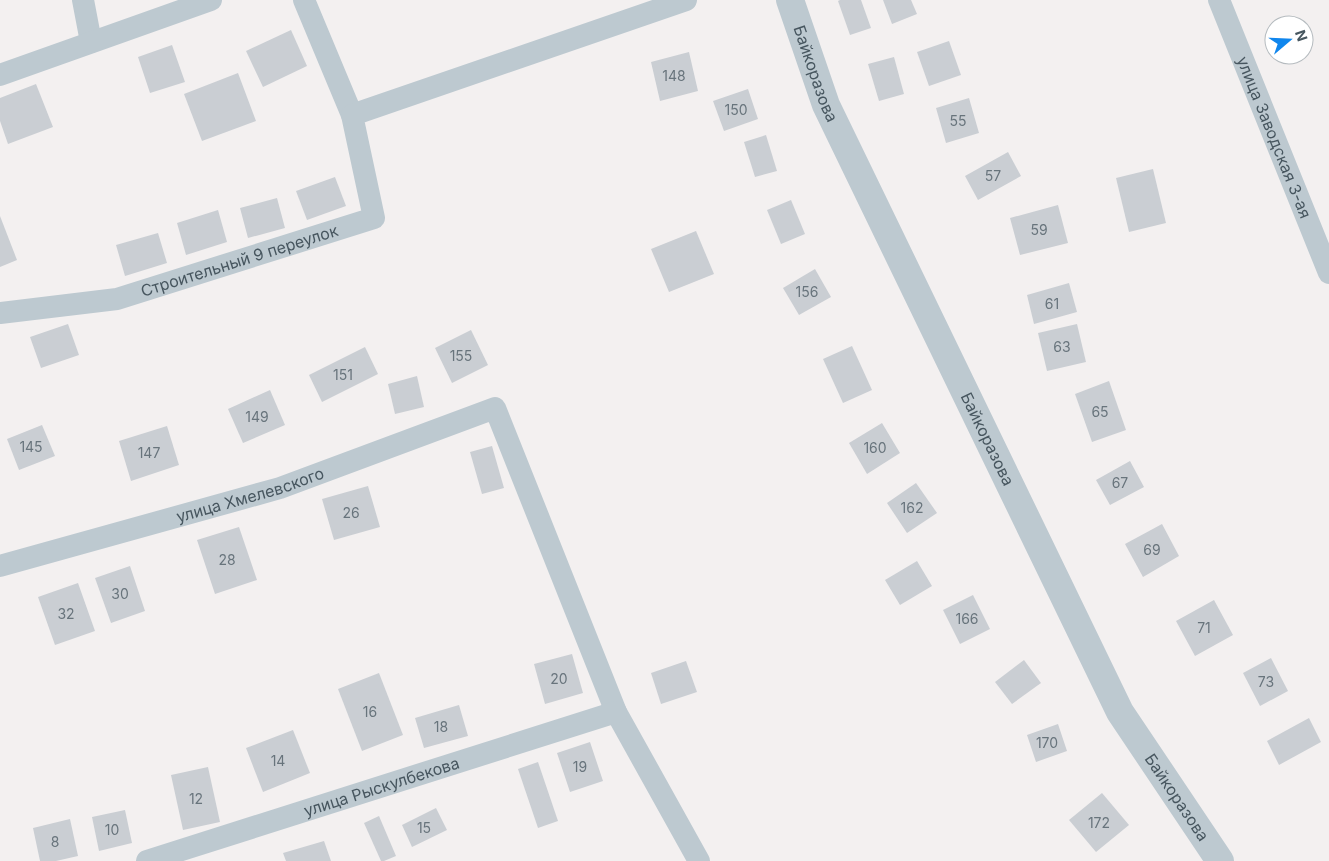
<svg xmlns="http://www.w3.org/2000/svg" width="1329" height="861" font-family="Inter,sans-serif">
<rect width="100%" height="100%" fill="#f3f0f0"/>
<g fill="#caced3">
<path d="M840 0H861L871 28 850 35 838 1Z"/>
<path d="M883 0H911L917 14 892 24Z"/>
<path d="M291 30 307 66 263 87 246 51Z"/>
<path d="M949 41 961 75 929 86 917 52Z"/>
<path d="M172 45 185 82 150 93 138 57Z"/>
<path d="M689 52 698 91 660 101 651 62Z"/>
<path d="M894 57 904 94 879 101 868 64Z"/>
<path d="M238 73 256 121 202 141 184 94Z"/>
<path d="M36 84 53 127 8 144 0 121V98Z"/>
<path d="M748 89 758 119 724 131 713 101Z"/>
<path d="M969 98 979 133 946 143 936 108Z"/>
<path d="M766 135 777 171 755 177 744 142Z"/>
<path d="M1008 152 1021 176 978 200 965 176Z"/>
<path d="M1153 169 1166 223 1129 232 1116 178Z"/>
<path d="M335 177 346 206 307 220 296 191Z"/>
<path d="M277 198 285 228 248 238 240 208Z"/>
<path d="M791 200 805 234 781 244 767 210Z"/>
<path d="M1058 205 1068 243 1020 255 1010 218Z"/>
<path d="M218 210 227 242 186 255 177 223Z"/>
<path d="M0 216 17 260 0 267Z"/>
<path d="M696 231 714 274 669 292 651 249Z"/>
<path d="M158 233 167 263 125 276 116 245Z"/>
<path d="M815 269 831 297 799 315 783 288Z"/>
<path d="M1069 283 1077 312 1034 324 1027 295Z"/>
<path d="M68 324 79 355 41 368 30 337Z"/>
<path d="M1077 324 1086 362 1047 371 1038 333Z"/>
<path d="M471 330 488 365 452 383 435 348Z"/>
<path d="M852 346 872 390 843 403 823 359Z"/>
<path d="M365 347 378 374 322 402 309 375Z"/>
<path d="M417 376 424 407 395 414 388 384Z"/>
<path d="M1109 381 1126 430 1092 442 1075 394Z"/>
<path d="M270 390 285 425 243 443 228 409Z"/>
<path d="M882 423 900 453 867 474 849 443Z"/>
<path d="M42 425 55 456 19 470 7 439Z"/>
<path d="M167 426 179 465 131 481 119 441Z"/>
<path d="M492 446 504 488 482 494 470 452Z"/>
<path d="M1130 461 1144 487 1110 505 1096 480Z"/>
<path d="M916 483 937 513 907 533 887 503Z"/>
<path d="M368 486 380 527 334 540 322 499Z"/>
<path d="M1162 524 1179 556 1143 577 1125 544Z"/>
<path d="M239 527 257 580 215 594 197 540Z"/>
<path d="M917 561 932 586 900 605 885 580Z"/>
<path d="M130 566 145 611 111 623 95 578Z"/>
<path d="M78 583 95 631 55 645 38 597Z"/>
<path d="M973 595 990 629 960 644 943 610Z"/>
<path d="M1214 600 1233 635 1195 656 1176 621Z"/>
<path d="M572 654 583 693 545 704 534 664Z"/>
<path d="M1271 658 1288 691 1260 706 1243 673Z"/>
<path d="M1024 660 1041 683 1012 704 995 682Z"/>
<path d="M686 661 697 692 661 704 651 673Z"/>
<path d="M379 673 403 735 362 751 338 689Z"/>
<path d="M459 705 468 736 424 748 415 718Z"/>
<path d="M1309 718 1321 742 1279 765 1267 741Z"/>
<path d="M1058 724 1067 751 1036 762 1027 735Z"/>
<path d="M293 730 310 773 263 792 246 748Z"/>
<path d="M590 742 603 781 570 792 557 753Z"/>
<path d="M538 762 558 821 538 828 518 769Z"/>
<path d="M208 767 220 822 183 830 171 775Z"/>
<path d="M1102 793 1129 825 1096 852 1069 820Z"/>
<path d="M436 808 447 830 412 847 402 825Z"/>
<path d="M125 810 132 843 99 851 92 817Z"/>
<path d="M379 816 396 856 384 861H381L364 823Z"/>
<path d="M70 819 78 856 56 861H40L33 828Z"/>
<path d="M324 841 331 861H286L283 853Z"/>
</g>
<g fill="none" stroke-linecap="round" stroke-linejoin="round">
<g stroke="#bdc9d0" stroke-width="22">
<path d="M83 0 91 42"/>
<path d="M304 0 352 115"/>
<path id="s1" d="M1219 0 1329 273"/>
<path d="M0 75 211 0"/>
<path id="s2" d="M0 313 117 299 374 218 352 115 686 0"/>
<path id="s3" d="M0 566 280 488 495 408 616 712 699 861"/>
<path id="s4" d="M147 861 616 712"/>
</g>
<path stroke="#bdc9d0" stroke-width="28" id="s5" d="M790 0 826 105 1120 712 1220 861"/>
</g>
<g text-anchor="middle" stroke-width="4" stroke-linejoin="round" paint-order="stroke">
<g font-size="14" fill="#68747c">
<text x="674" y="81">148</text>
<text x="736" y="115">150</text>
<text x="958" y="126">55</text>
<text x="993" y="181">57</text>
<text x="1039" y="235">59</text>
<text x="807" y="297">156</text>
<text x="1052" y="309">61</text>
<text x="1062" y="352">63</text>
<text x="461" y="361">155</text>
<text x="343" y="380">151</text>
<text x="1100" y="417">65</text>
<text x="257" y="422">149</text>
<text x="31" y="452">145</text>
<text x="875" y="453">160</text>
<text x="149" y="458">147</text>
<text x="1120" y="488">67</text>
<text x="912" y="513">162</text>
<text x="351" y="518">26</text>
<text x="1152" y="555">69</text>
<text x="227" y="565">28</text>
<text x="120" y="599">30</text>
<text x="66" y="619">32</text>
<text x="967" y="624">166</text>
<text x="1204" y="633">71</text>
<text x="559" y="684">20</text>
<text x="1266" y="687">73</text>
<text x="370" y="717">16</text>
<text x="441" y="732">18</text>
<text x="1047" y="748">170</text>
<text x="278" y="766">14</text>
<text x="580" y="772">19</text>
<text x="196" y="804">12</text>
<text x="1099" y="828">172</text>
<text x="424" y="833">15</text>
<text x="112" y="835">10</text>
<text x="55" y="847">8</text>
</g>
<g font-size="16" fill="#47565f" stroke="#fff">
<text dy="6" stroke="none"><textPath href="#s5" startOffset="78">Байкоразова</textPath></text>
<text dy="6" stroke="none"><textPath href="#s1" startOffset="148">улица Заводская 3-ая</textPath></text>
<text dy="6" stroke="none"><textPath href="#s2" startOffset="246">Строительный 9 переулок</textPath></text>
<text dy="6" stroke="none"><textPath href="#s5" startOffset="482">Байкоразова</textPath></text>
<text dy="6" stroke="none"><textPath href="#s3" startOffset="260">улица Хмелевского</textPath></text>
<text dy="6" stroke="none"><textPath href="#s4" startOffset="246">улица Рыскулбекова</textPath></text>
<text dy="6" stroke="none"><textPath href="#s5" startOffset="888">Байкоразова</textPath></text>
</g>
</g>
<g transform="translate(1289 40) rotate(71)"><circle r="24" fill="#ffffff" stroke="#b5bbbf"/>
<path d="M0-4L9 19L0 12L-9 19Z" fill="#1086ed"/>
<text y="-8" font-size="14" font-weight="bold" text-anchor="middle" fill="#47565f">N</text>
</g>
</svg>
